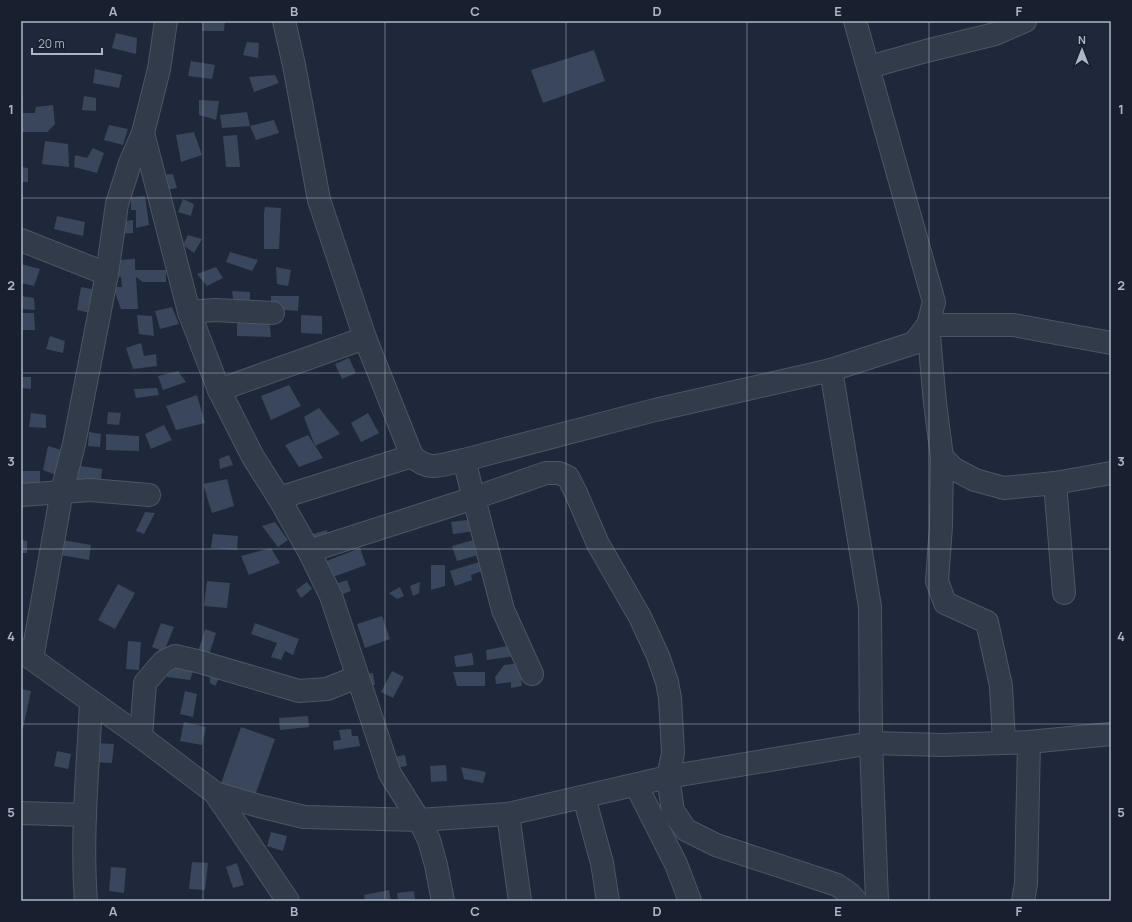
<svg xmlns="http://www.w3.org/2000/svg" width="1132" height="922" font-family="Manrope,sans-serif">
<rect width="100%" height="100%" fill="#1f283a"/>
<g fill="#3a465b">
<path d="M202 21H225L224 31H202Z"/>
<path d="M116 33 137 38 136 54 112 48Z"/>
<path d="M247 42 259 43 258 58 243 55Z"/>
<path d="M594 50 605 81 543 103 531 70Z"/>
<path d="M191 61 215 65 212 79 188 76Z"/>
<path d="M95 69 122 75 119 88 93 83Z"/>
<path d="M275 75 279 83 254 92 249 77Z"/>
<path d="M21 93H22L23 103H21Z"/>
<path d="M84 96 96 98V111L82 110Z"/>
<path d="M199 100 219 101 216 120 199 115Z"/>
<path d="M53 105 55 124 47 132H21V109H23V113H35L36 107Z"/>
<path d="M247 112 250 126 222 128 220 115Z"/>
<path d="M274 120 279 133 256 140 250 126Z"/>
<path d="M109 125 128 129 123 145 104 140Z"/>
<path d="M194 132 202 155 181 162 176 135Z"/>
<path d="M237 135 240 167H226L223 136Z"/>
<path d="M45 141 68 144 69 167 42 164Z"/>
<path d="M93 148 104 153 97 173 74 167 75 155 87 158Z"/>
<path d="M21 167 28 168V182H21Z"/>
<path d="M173 174 177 188 166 190 160 175Z"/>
<path d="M145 196 149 225 136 228V210H131V197Z"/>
<path d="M183 199 194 204 191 216 178 212Z"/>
<path d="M265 207 281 208 279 249H264V213Z"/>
<path d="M57 216 85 222 83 236 54 229Z"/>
<path d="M133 220V233L118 234 119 222Z"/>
<path d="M188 235 202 239 194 253 183 245Z"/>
<path d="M230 252 258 260 252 271 226 262Z"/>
<path d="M135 259V270H166V282H143L136 277 138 309H121L113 287H122L121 277 114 276V260Z"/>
<path d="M21 264 40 269 34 286 21 283Z"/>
<path d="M216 267 223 278 207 286 197 274Z"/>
<path d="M276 267 291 270 288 286 277 284Z"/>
<path d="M81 287 92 289 90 313 77 310Z"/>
<path d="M232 291 250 292V306L234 305Z"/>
<path d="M21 296 34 298 35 310 21 309Z"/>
<path d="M271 296H299L298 311 271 309Z"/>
<path d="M172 307 179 324 160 329 155 311Z"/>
<path d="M21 313H34L35 330H21Z"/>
<path d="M137 315 152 316 154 336 139 334Z"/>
<path d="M301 315 322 316V334L301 333Z"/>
<path d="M237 318H269L271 337 237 336Z"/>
<path d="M50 336 65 341 63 353 46 349Z"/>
<path d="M141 343 144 356 156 354 157 366 133 369 126 348Z"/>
<path d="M349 358 356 373 342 379 335 364Z"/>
<path d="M178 371 186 382 163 390 158 376Z"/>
<path d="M21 377H31V389L21 388Z"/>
<path d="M289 385 301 406 271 420 261 396Z"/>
<path d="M157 388 159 395 136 398 134 389Z"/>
<path d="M197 395 205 423 176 430 166 406Z"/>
<path d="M319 408 340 434 315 446 304 417Z"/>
<path d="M108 412 121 413 119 425 107 424Z"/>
<path d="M31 413 46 415V428L29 427Z"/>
<path d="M368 413 379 433 361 442 351 423Z"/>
<path d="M164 425 172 440 151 449 145 434Z"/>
<path d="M89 432 101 434 100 447 88 446Z"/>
<path d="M106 434 139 436V451L106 450Z"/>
<path d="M308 435 323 458 299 467 285 445Z"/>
<path d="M48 446 61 450 56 475 43 470Z"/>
<path d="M229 455 233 465 220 469 219 459Z"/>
<path d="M73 465 102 469 101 482 69 481Z"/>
<path d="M21 471H40V485L21 484Z"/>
<path d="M227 479 234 506 212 513 203 484Z"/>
<path d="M145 512 155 513 144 534 136 531Z"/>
<path d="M467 520 476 531 453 534 451 522Z"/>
<path d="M275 522 288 540 278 547 262 526Z"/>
<path d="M327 530 330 542 306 536Z"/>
<path d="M213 534 238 536 237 550 211 548Z"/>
<path d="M477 539 482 554 457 561 452 546Z"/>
<path d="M21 540 27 541V553H21Z"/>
<path d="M63 540 91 545 89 560 60 555Z"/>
<path d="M271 548 280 563 249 575 241 556Z"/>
<path d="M360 548 366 565 330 578 324 562Z"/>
<path d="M482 561 485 570 471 575 472 580 455 586 450 571Z"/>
<path d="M431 565H445V586L431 590Z"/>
<path d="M347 580 351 591 332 598 328 587Z"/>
<path d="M207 581 230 583 227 608 204 606Z"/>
<path d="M307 582 312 589 301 598 296 590Z"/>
<path d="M420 582 419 593 413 596 410 586Z"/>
<path d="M118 584 135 593 115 629 98 620Z"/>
<path d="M400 587 404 596 397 599 389 593Z"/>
<path d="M382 616 390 639 365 648 357 624Z"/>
<path d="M161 623 174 627 164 652 152 647Z"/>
<path d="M255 623 299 639 293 655 285 651 281 660 271 657 277 643 251 634Z"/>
<path d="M205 629 216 633 208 658 197 655Z"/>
<path d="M128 641 141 642 139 670 126 669Z"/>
<path d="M513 645 515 656 487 660 486 650Z"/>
<path d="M472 653 474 665 456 667 454 656Z"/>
<path d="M197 661 190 680 167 677 168 663Z"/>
<path d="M519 663 522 686 511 688V682L496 684 495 677 504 665Z"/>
<path d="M392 671 404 677 393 698 381 692Z"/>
<path d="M209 672 221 675 215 686 210 683Z"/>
<path d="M453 672H485V686H457Z"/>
<path d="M373 673 375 685 367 686 359 675Z"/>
<path d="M21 689 31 691 22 733H21Z"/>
<path d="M185 691 197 694 193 717 180 714Z"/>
<path d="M308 716 309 727 280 730 279 718Z"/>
<path d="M184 722 206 727 202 745 180 741Z"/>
<path d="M241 727 275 739 253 801 219 789Z"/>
<path d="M351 729 352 736H358L360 746 334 750 333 741 341 740 339 730Z"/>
<path d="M94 743 114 744 112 763 92 762Z"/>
<path d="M57 751 71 754 68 769 54 766Z"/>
<path d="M405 755 407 766 390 769 388 758Z"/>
<path d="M446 765 447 781 431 782 430 766Z"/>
<path d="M461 767 486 772 483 783 464 779Z"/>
<path d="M271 832 287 836 283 851 267 846Z"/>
<path d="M192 862 208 863 205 890 189 889Z"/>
<path d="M237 863 244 885 233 888 226 867Z"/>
<path d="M111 867 126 868 124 893 109 891Z"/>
<path d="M389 890 391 901H365L364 895Z"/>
<path d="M414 891 415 899 398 901 397 893Z"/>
</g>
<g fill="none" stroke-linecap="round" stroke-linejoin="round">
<g stroke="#4d5565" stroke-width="24">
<g id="minor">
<path d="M284 21 294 65 319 200 365 338 412 456C430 473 442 464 464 460L655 410 831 370 870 607 871 743 877 901"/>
<path d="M855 21 934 302 928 325 935 403 942 457 954 469 975 480 1004 488 1055 483 1111 473"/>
<path d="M869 67 926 51 995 34 1025 21"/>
<path d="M143 133 189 312 219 390 253 457 279 498 309 551 331 596 390 774 419 820 429 840 436 865 443 901"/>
<path d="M21 240 107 274"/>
<path d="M189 312 215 310 273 313"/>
<path d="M928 325H1013L1111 343"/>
<path d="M831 370 914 343 928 325"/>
<path d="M219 390 365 338"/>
<path d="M942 457 941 526 937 581 945 603 987 622 1001 686 1004 742"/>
<path d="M464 460 503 610 532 674"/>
<path d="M1055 483 1064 593"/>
<path d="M21 495 90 490 149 495"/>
<path d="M279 498 412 456"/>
<path d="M309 551 474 498 546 473H559L568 477 576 493 598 544 640 617 658 656 667 682 670 698 673 753 668 777 673 811 686 830 716 845 837 885 850 894 856 901"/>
<path d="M21 651 141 737 215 793 259 806 304 817 419 820 508 814 668 777 871 743 943 745 1029 742 1111 734"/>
<path d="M32 659 62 491 74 444 107 274 117 204 130 163 143 133 159 69 166 21"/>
<path d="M141 737 145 683 163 662 175 656 197 661 299 691 327 689 357 677"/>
<path d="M636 785 676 864 690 901"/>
<path d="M215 793 288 901"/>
<path d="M584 797 602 863 608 901"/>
<path d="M21 813 85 815"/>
<path d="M508 814 520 901"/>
<path d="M86 901C81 835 88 768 91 702"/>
<path d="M1023 901 1026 884 1029 742"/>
</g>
</g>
<use href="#minor" stroke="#323b4a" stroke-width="22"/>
</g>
<path fill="none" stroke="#adb5c7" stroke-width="1" stroke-opacity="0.55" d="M203 21V901M385 21V901M566 21V901M747 21V901M929 21V901M21 198H1111M21 373H1111M21 549H1111M21 724H1111"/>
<rect width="1132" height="922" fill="none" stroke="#18202f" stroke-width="44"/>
<g transform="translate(1082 50)" stroke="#18202f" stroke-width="3" paint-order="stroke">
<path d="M0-3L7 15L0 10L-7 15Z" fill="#adb5c7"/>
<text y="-6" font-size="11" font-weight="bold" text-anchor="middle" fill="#adb5c7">N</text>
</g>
<path d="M32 48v6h70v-6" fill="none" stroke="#adb5c7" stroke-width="2"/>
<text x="38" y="48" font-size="12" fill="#adb5c7" stroke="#18202f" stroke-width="3" paint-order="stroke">20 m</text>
<rect x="22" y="22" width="1088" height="878" fill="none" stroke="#adb5c7" stroke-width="1.5"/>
<g font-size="13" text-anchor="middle" font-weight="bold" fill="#adb5c7">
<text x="113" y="16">A</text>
<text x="294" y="16">B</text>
<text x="475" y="16">C</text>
<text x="657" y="16">D</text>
<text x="838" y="16">E</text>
<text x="1019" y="16">F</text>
<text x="11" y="114">1</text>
<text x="1121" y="114">1</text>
<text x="11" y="290">2</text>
<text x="1121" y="290">2</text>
<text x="11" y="466">3</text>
<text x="1121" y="466">3</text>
<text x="11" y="641">4</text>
<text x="1121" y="641">4</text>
<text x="11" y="817">5</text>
<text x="1121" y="817">5</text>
<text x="113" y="916">A</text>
<text x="294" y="916">B</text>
<text x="475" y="916">C</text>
<text x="657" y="916">D</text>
<text x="838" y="916">E</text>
<text x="1019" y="916">F</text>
</g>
</svg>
